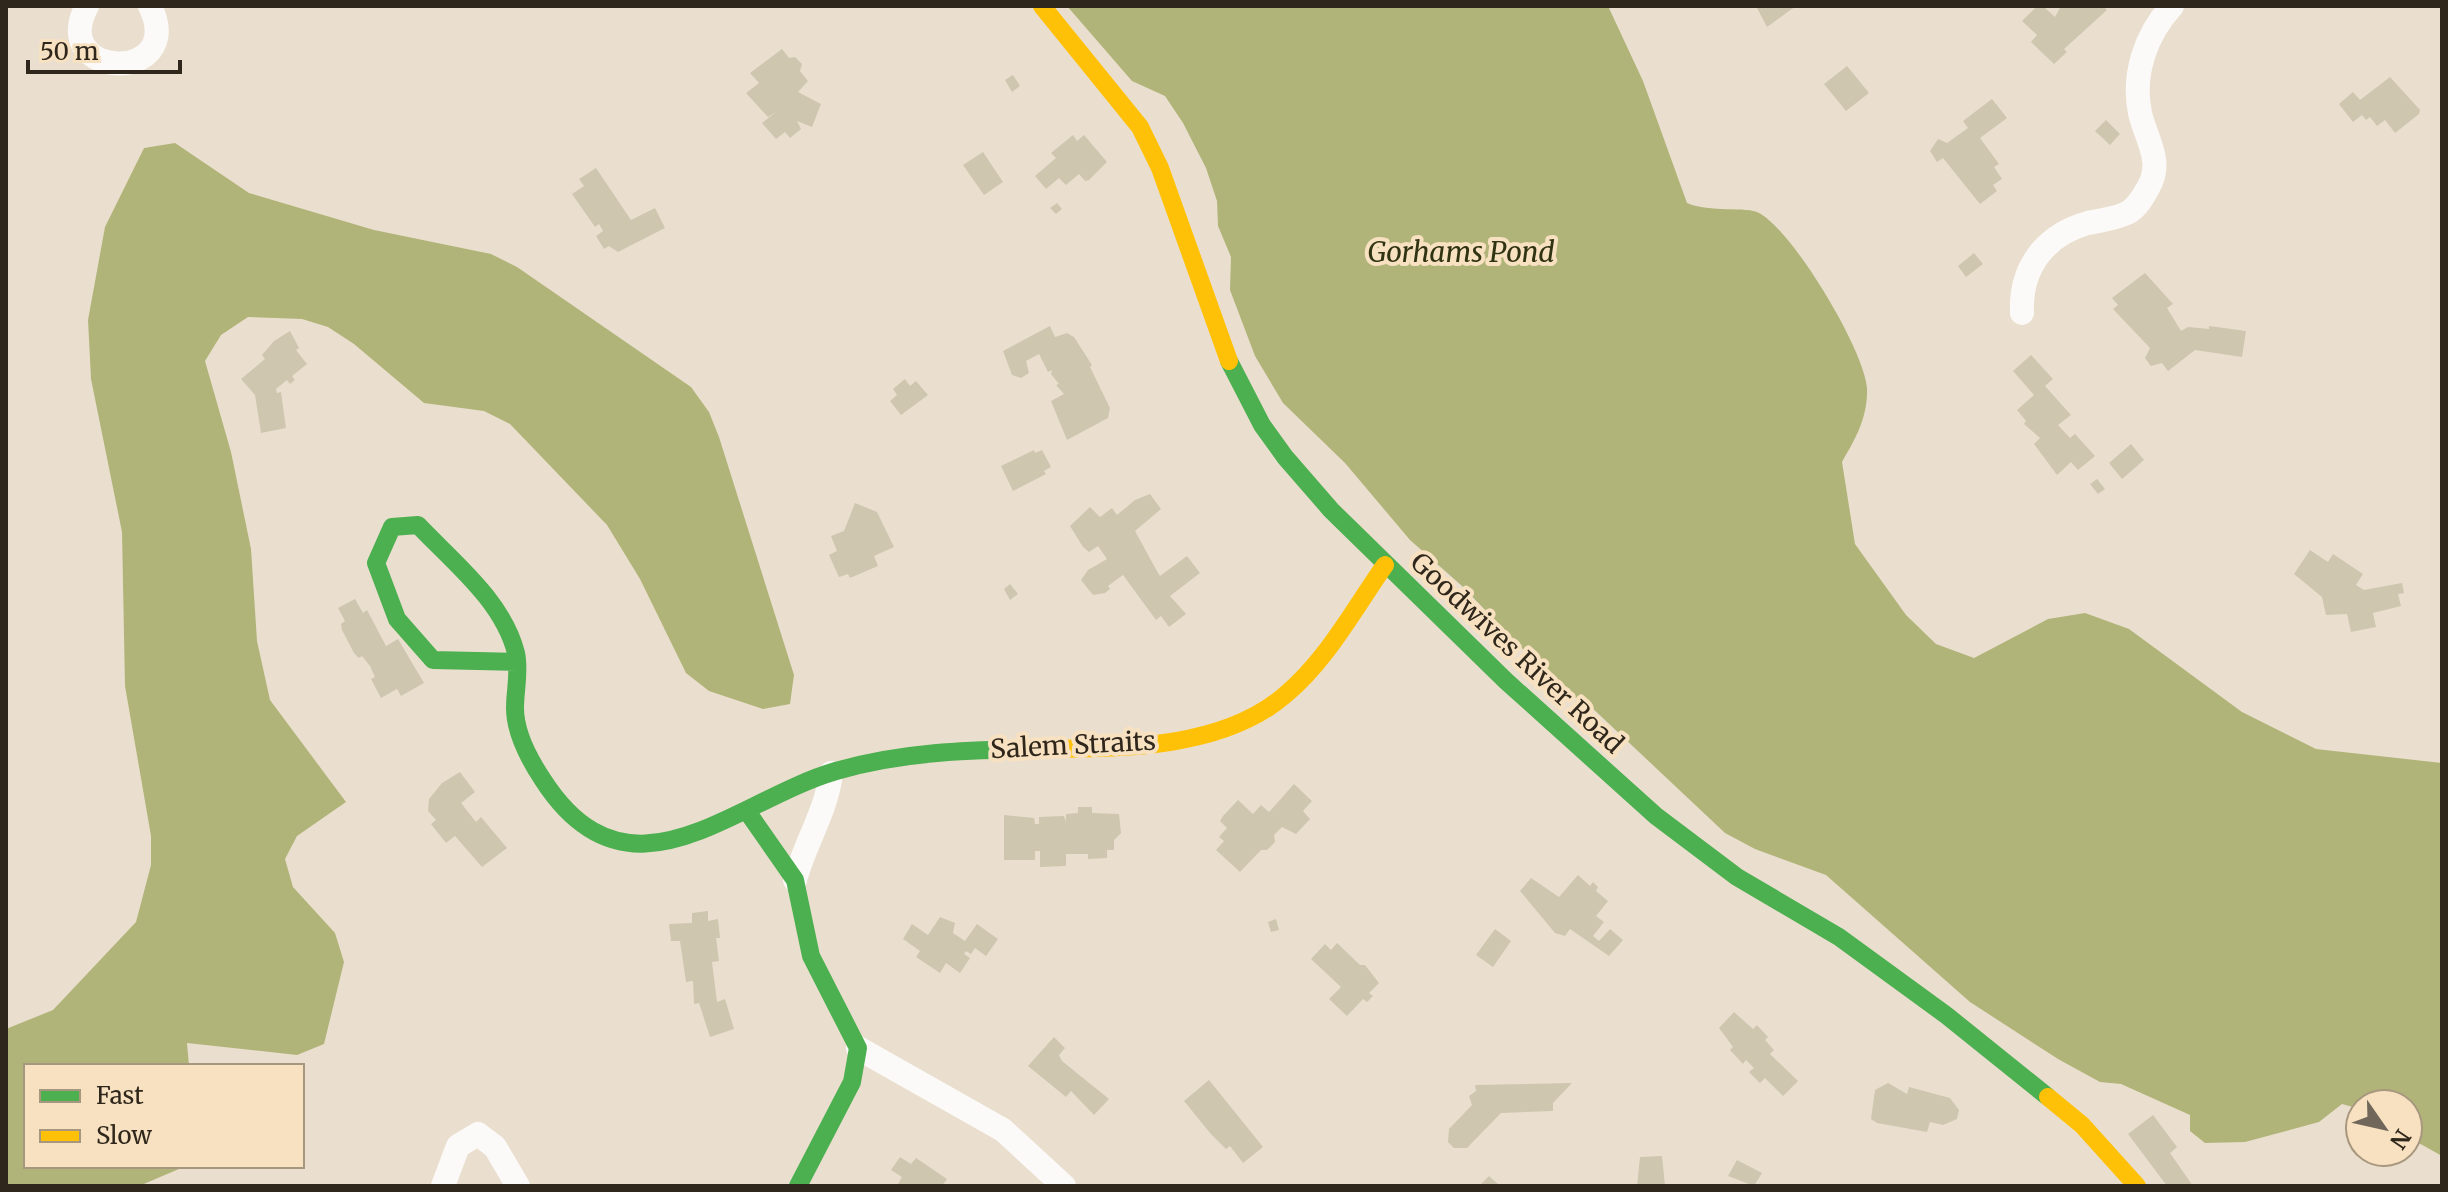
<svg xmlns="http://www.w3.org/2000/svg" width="2448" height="1192" font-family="Merriweather,serif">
<rect width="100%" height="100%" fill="#eadfce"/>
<g fill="#b1b479">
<path d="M1067 6H1608L1643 81 1687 203C1710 213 1747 206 1759 213 1793 231 1864 349 1867 388 1868 417 1856 438 1842 462L1855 544 1906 615 1936 644 1974 658 2048 619 2085 613 2129 629 2242 712 2316 749 2442 763V1156L2408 1137V1104H2360V1109L2342 1104 2319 1122 2245 1142 2205 1143 2190 1131V1115L2121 1084 2100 1082 2058 1059 1970 1002 1826 875 1755 849 1725 833 1589 705 1563 691 1462 586 1410 540 1345 463 1283 403 1255 356 1230 290 1231 257 1218 226 1217 201 1206 168 1183 123 1165 96 1132 81Z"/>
<path d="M175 143 249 193 374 230 491 254 517 267 691 387 709 412 719 437 794 675 790 704 763 709 709 691 686 673 640 579 607 525 510 424 484 411 424 403 354 344 328 327 302 319 248 317 221 335 205 361 231 452 251 549 257 641 270 700 346 802 297 836 285 859 293 887 335 933 344 962 324 1044 297 1055 187 1043 189 1066H26V1166H186L139 1186H6V1029L53 1010 136 922 151 865V836L125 686 122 532 91 379 88 320 105 227 144 148Z"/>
</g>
<g fill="#cec6af">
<path d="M1756 6H1796L1767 27Z"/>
<path d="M2037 6H2043L2055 17 2061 6H2103L2107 10 2064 49 2067 52 2054 64 2031 42 2037 35 2022 21Z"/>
<path d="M782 49 789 58 795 57 802 64 800 71 808 81 798 92 821 104 812 127 797 121 801 129 790 138 785 132 776 139 762 123 776 112 768 117 746 93 759 83 750 73Z"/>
<path d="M1847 66 1869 93 1846 111 1824 84Z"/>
<path d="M1013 75 1020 86 1012 92 1005 80Z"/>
<path d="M2390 77 2420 110 2419 114 2395 133 2385 120 2377 126 2370 117 2366 120 2362 115 2353 122 2339 104 2353 92 2360 100Z"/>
<path d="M1992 99 2007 118 1980 138 1999 164 1994 167 2002 179 1993 185 1997 191 1980 204 1943 158 1937 162 1930 151 1938 139 1947 143 1968 128 1963 121Z"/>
<path d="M2106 120 2120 134 2110 145 2095 131Z"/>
<path d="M1073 135 1077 141 1084 135 1107 162 1089 180 1085 181 1079 174 1066 185 1059 178 1046 189 1035 176 1056 158 1051 153Z"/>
<path d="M983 152 1003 182 984 195 963 165Z"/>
<path d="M596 168 631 220 655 208 665 228 618 252 609 246 604 249 596 236 603 231 599 224 595 227 572 194 584 186 579 179Z"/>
<path d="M1057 203 1062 209 1056 214 1050 208Z"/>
<path d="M1974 253 1983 264 1966 277 1958 266Z"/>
<path d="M2145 273 2173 304 2167 308 2181 331 2188 327 2209 329V326L2246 331 2242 357 2195 350 2168 371 2162 363 2151 366 2145 358 2150 348 2113 309 2118 305 2112 298Z"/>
<path d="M1050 326 1055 337 1067 333 1074 337 1092 365 1090 367 1110 408 1108 418 1067 440 1051 401 1064 394 1056 385 1059 384 1051 374 1052 370 1048 372 1039 354 1026 361 1029 373 1021 378 1012 375 1003 351Z"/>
<path d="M290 331 299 348 296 350 307 364 292 376 295 380 290 384 287 380 276 389 277 393 281 392 286 428 261 433 255 395 241 379 265 359 262 355 274 341Z"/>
<path d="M2031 355 2053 379 2045 386 2071 415 2058 425 2070 438 2075 434 2095 456 2078 470 2071 462 2057 475 2034 444 2040 438 2024 424 2026 421 2017 410 2034 395 2013 371Z"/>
<path d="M905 379 910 386 916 381 928 395 901 415 890 401 897 395 893 389Z"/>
<path d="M2131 444 2144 460 2122 479 2109 463Z"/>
<path d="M1034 450 1035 453 1042 450 1051 467 1044 471 1046 474 1013 491 1001 466Z"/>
<path d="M2097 479 2105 489 2098 494 2090 484Z"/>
<path d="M1150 494 1161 509 1135 531 1158 573 1160 576 1187 556 1200 573 1170 596 1186 614 1169 627 1161 616 1156 620 1123 575 1108 586 1110 589 1105 593 1093 595 1081 580 1088 570 1107 559 1098 546 1089 552 1083 547 1070 526 1090 507 1100 517 1112 508 1117 515 1135 500Z"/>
<path d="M855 503 877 512 894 547 874 556 878 566 850 578 848 574 839 577 829 555 837 551 831 536 844 531Z"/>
<path d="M2310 550 2328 562 2333 554 2363 574 2356 585 2364 590 2402 583 2404 593 2398 594 2401 606 2373 613 2376 627 2351 632 2347 614 2326 615 2322 597 2294 574Z"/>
<path d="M1010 584 1018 594 1010 600 1004 589Z"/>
<path d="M355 599 363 613 367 610 386 646 398 639 424 683 401 696 397 689 381 698 371 679 375 677 370 666 362 656 359 658 354 653 342 630 341 624 345 621 338 608Z"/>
<path d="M460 772 475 792 461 803 476 822 481 817 507 848 482 867 455 836 446 843 431 824 436 820 428 811 429 799 442 783Z"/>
<path d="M1294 784 1312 801 1303 811 1310 819 1296 834 1282 827 1274 835 1275 842 1267 850H1261L1240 872 1216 850 1224 841 1219 837 1227 828 1220 821 1223 816 1238 800 1253 814 1261 805 1269 812Z"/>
<path d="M1078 807H1092V813L1119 814 1121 833 1114 840V850H1107V858L1088 859V854H1066V866L1040 867V851H1035V860H1004V815L1034 818 1035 824H1039V817L1064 816 1066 822V814L1078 813Z"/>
<path d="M1578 875 1590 886 1593 882 1598 887 1596 891 1608 901 1596 916 1604 922 1593 936 1599 941 1610 929 1623 940 1609 956 1570 929 1565 936 1555 933 1520 891 1531 878 1559 897Z"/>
<path d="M708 911V921L718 919 720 938H716L719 961 712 962 717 1002 725 999 734 1029 710 1037 699 1003 694 1004 693 981 686 982 680 941H671L669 924 692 923V913Z"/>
<path d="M940 917 955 923 953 933 965 941 977 924 998 939 986 956 975 948 971 954 966 951 964 954 970 958 960 973 946 963 940 973 916 957 920 951 903 939 912 924 928 935Z"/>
<path d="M1276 919 1279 930 1271 932 1268 922Z"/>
<path d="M1495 929 1511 941 1493 967 1476 955Z"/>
<path d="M1337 943 1360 965H1365L1379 983 1369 993 1373 996 1367 1002 1363 999 1347 1016 1329 999 1341 987 1311 959 1325 944 1331 950Z"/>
<path d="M1734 1012 1753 1029 1757 1025 1768 1037 1765 1040 1774 1050 1770 1054 1798 1081 1783 1096 1765 1078 1760 1083 1749 1072 1754 1068 1746 1060 1743 1064 1730 1050 1733 1047 1719 1028Z"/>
<path d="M1054 1037 1065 1048 1059 1055 1062 1061 1109 1099 1094 1115 1071 1091 1066 1097 1028 1066Z"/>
<path d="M1209 1080 1263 1147 1243 1163 1230 1146 1226 1149 1210 1133 1184 1101Z"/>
<path d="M1572 1083 1553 1103V1111L1501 1113 1467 1148H1454L1448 1142 1449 1129 1472 1105 1469 1096 1476 1091 1475 1085Z"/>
<path d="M1888 1083 1907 1094 1909 1087 1950 1098 1959 1110 1957 1119 1943 1125 1930 1122 1927 1132 1877 1123 1871 1119 1875 1090Z"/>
<path d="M2153 1115 2177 1147 2170 1153 2193 1186H2167L2128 1134Z"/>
<path d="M1662 1156 1665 1186H1637L1640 1157Z"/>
<path d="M900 1157 911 1164 916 1158 947 1179 942 1186H897L902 1177 891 1170Z"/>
<path d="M1737 1160 1762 1173 1754 1186 1728 1176Z"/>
<path d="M1489 1176 1500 1186H1479Z"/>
</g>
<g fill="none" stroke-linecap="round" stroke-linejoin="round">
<g stroke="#fcfaf8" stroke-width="24">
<path d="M87 6C47 80 188 85 150 6"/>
<path d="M2022 313C2020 269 2044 235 2088 223 2101 220 2116 219 2129 212 2138 206 2143 197 2148 188 2164 161 2146 140 2140 113 2132 74 2146 34 2172 6"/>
<path d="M795 880C805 843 827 810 831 773"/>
<path d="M858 1048 1003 1130 1064 1186"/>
<path d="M443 1186 458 1146 478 1134 495 1147 518 1186"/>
</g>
<g stroke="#4caf50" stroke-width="18">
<path d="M1229 361 1262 425 1285 457 1331 510 1506 681 1656 816 1737 877 1839 937 1946 1015 2048 1097"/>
<path d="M516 662 433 660 397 619 376 563 392 527 418 525C454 563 503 601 516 653 520 671 515 690 515 708 515 733 529 759 543 780 629 913 733 801 836 771 901 752 967 750 1034 749"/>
<path d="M749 814 795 880 811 956 858 1048 852 1082 798 1186"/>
</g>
<g stroke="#ffc107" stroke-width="18">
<path d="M1042 6 1140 127 1160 168 1229 361"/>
<path d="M1034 749C1115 748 1220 751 1285 695 1327 660 1354 609 1385 565"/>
<path d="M2048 1097 2082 1125 2137 1186"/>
</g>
</g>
<g text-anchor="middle" stroke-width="8" stroke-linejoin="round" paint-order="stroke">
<g font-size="26" fill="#2f271b" stroke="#f7e1c1">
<text transform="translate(1517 653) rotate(43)" y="9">Goodwives River Road</text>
<text transform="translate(1073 745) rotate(-3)" y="9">Salem Straits</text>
</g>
<g font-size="28" font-style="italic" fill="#2f3311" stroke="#f7e1c1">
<text x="1461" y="262">Gorhams Pond</text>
</g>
</g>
<rect width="2448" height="1192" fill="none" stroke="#2f271b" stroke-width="16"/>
<rect x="24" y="1064" width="280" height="104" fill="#f7e1c1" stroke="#a7977f" stroke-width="2"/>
<rect x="40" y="1090" width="40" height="12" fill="#4caf50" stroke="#a7977f" stroke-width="2"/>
<text x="96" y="1104" font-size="24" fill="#2f271b">Fast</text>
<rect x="40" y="1130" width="40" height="12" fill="#ffc107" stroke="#a7977f" stroke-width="2"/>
<text x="96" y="1144" font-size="24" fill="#2f271b">Slow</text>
<g transform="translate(2384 1128) rotate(124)"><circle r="38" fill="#f7e1c1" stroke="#a7977f" stroke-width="2"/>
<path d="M0-6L14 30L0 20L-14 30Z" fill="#70675a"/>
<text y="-12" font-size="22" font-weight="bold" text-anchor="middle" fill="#2f271b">N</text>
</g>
<path d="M28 60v12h152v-12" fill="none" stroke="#2f271b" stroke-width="4"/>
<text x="40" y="60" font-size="24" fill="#2f271b" stroke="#f7e1c1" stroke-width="6" paint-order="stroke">50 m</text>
</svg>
